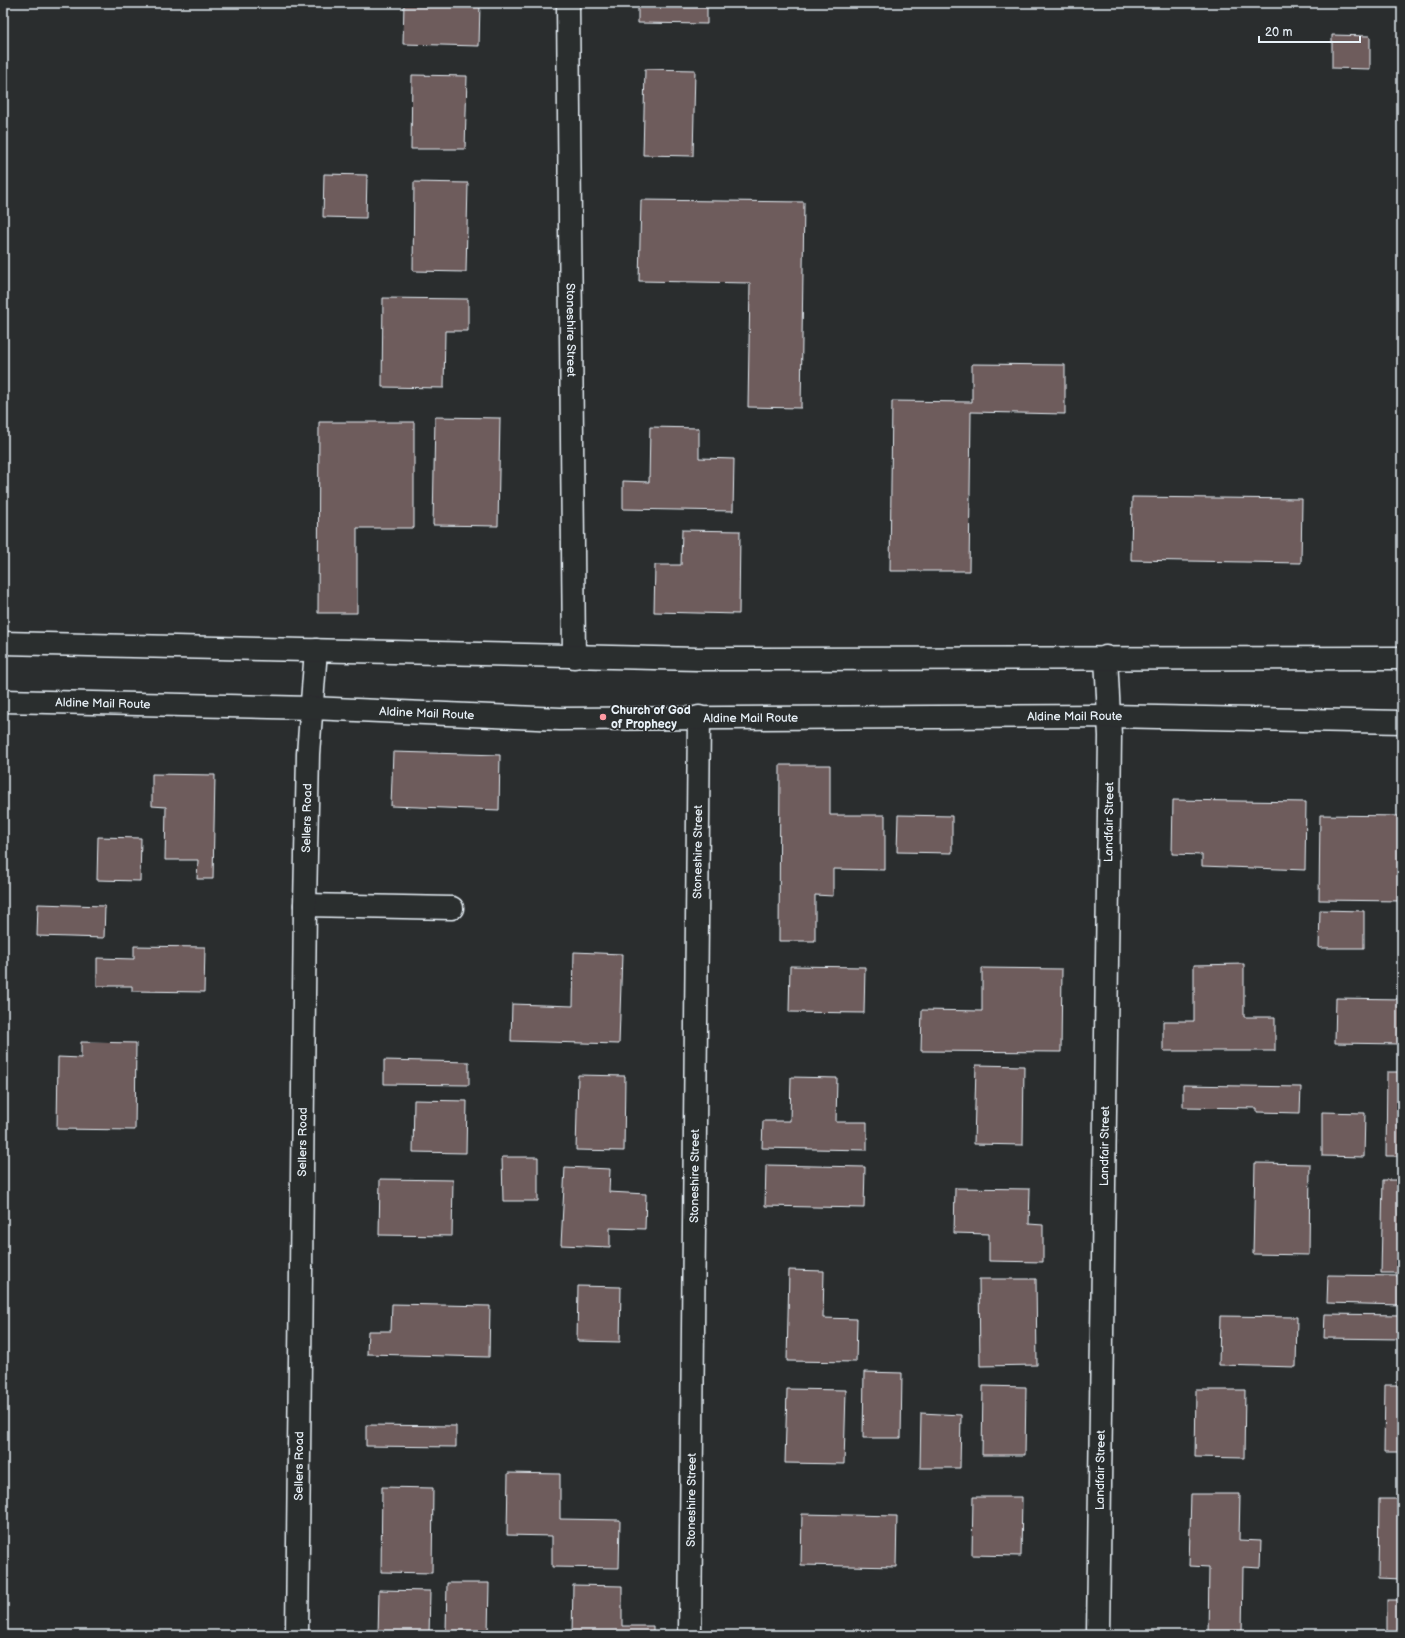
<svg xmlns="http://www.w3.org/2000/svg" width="1405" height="1638" font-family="'Balsamiq Sans',sans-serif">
<rect width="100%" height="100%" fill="#2a2d2e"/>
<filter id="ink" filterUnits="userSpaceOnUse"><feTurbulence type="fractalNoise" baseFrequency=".025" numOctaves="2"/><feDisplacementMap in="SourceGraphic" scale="8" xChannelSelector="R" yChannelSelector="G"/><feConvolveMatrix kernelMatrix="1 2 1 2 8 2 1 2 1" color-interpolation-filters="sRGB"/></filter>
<g filter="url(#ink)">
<g fill="#6e5b5b" stroke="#e8f1f8">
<path d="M404 3H480L479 46 403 44Z"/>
<path d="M638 3H707V24L638 23Z"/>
<path d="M1332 35 1370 36V69L1332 68Z"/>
<path d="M645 69 695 70 693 156 643 155Z"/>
<path d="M412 75 467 76 465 149H411Z"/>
<path d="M324 174 367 175 366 218 323 217Z"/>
<path d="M414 182 468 183 466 272 413 271Z"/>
<path d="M641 200 804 202 801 408 748 407 750 283 639 281Z"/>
<path d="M383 298 468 299V331H445L444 388 382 387Z"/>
<path d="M972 364 1065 365V414L971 412 969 571H890L892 401 972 402Z"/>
<path d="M435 417 500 418 498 526 433 525Z"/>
<path d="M319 422H414V528H357V613H318Z"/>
<path d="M650 427 699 428V458L734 459 733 511 623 509V481L649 482Z"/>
<path d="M1132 497 1302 499 1301 563 1131 560Z"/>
<path d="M682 530 740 531 739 614 654 612 655 565H681Z"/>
<path d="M393 752 500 755 499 810 391 806Z"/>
<path d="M780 765H830V815H885V870L833 869V896L815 895V941H779Z"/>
<path d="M152 774 215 775 213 879H197L198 860H165L166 807 152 806Z"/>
<path d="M1173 800 1306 802 1305 870 1202 866V855L1172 854Z"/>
<path d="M898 815 952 816V853L897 852Z"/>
<path d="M1320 815 1402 816V901L1319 900Z"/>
<path d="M98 837 141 838 140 881 97 880Z"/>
<path d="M38 904 105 906 104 938 37 936Z"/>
<path d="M1320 910 1364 911V948H1319Z"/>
<path d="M134 946 205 947 204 992 132 991V986H97V958L134 959Z"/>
<path d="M574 952 622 954 619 1044 511 1041 512 1004 573 1006Z"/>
<path d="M1244 964V1017H1275V1051H1163V1021H1194V965Z"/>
<path d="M790 966 865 967 864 1013 789 1012Z"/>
<path d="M982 968 1062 969 1061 1052 921 1051 922 1010 982 1011Z"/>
<path d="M1336 998 1402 999V1044L1335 1043Z"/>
<path d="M81 1042 136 1043 135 1130 57 1129 58 1057 81 1058Z"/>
<path d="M384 1060 469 1062V1085L384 1084Z"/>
<path d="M976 1065 1024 1066 1023 1145 974 1144Z"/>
<path d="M1387 1072H1402V1156H1386Z"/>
<path d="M578 1075 625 1076 624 1151 576 1150Z"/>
<path d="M791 1077 837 1078 836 1122H867V1150L762 1148 763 1121H790Z"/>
<path d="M1183 1085 1301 1087 1300 1113 1257 1112V1108L1183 1107Z"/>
<path d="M414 1100 467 1101 466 1153 413 1152Z"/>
<path d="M1322 1112 1365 1113 1364 1157 1322 1156Z"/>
<path d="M502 1157H538V1201H503Z"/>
<path d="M1255 1163 1310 1164 1309 1255 1253 1254Z"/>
<path d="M766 1165 865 1167 864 1208 765 1206Z"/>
<path d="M565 1167 610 1169 609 1192 646 1194 645 1229 610 1228V1247L561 1245Z"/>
<path d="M380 1179 453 1180 452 1236 379 1235Z"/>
<path d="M1383 1180H1402V1273H1381Z"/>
<path d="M955 1188 1030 1189 1029 1224 1043 1225V1262L989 1261V1234L954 1233Z"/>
<path d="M789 1270 824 1271 823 1318 857 1319 856 1362 787 1361Z"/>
<path d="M1328 1275 1402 1276V1305L1327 1303Z"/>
<path d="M979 1279H1036L1037 1365 980 1366Z"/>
<path d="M578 1286 621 1287 620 1342 577 1341Z"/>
<path d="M392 1304 490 1306 489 1357 367 1354 368 1331H391Z"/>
<path d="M1325 1314 1402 1315V1339L1324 1338Z"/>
<path d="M1220 1316 1297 1317 1296 1367 1219 1365Z"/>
<path d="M864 1372 902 1373 901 1438H863Z"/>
<path d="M1385 1385H1402V1452H1384Z"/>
<path d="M983 1386 1026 1387 1025 1455H982Z"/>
<path d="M787 1389 846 1390 844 1464 785 1463Z"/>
<path d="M1196 1390H1245L1244 1458 1195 1457Z"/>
<path d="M921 1413 961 1415 960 1468H920Z"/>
<path d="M366 1425 456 1426V1447L366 1446Z"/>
<path d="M508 1473 560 1474V1519L620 1520 619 1568 552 1567V1536L507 1535Z"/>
<path d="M382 1487 433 1488 432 1573 381 1572Z"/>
<path d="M1191 1494H1240L1239 1540 1261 1541 1260 1568 1243 1567 1242 1635H1208L1209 1567 1189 1566Z"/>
<path d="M973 1497H1022L1021 1556 972 1555Z"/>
<path d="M1379 1499H1402V1580L1378 1579Z"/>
<path d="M802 1514 897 1516 896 1567 801 1565Z"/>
<path d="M447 1583H489L488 1633 446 1632Z"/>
<path d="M573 1585 622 1586V1626H653V1635H572Z"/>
<path d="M379 1590 430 1591 429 1635H378Z"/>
<rect x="1387" y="1600" width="15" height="35"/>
</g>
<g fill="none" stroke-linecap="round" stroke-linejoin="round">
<g stroke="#e8f1f8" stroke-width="25">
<g id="minor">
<path id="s1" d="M568 3 574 657"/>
<path d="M305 905 452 908"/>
<path id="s2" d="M297 1635 305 905 308 754 316 650"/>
<path id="s3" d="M690 1635 699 717"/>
<path id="s4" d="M1098 1635 1110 736 1106 657"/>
</g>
</g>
<g stroke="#e8f1f8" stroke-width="25">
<g id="major">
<path d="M3 643 698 659 1402 658"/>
<path id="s5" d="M3 701 311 708 560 719 1110 716 1402 722"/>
</g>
</g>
<use href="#minor" stroke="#2a2d2e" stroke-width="22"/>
<use href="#major" stroke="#2a2d2e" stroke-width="22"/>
</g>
</g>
<circle fill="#ff9aa2" stroke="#2a2d2e" stroke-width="1.5" cx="603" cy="717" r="4"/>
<g text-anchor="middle" stroke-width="3.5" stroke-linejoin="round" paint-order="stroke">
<g font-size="12" fill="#e8f1f8" stroke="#2a2d2e">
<text dy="4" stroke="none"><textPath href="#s1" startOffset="327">Stoneshire Street</textPath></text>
<text dy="4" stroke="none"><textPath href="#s5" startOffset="100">Aldine Mail Route</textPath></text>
<text dy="4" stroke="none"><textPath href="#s5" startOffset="424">Aldine Mail Route</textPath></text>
<text dy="4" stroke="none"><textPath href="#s5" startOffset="1072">Aldine Mail Route</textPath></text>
<text dy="4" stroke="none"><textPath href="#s5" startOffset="748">Aldine Mail Route</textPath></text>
<text dy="4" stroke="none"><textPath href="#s2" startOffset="817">Sellers Road</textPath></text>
<text dy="4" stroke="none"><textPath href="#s4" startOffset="813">Landfair Street</textPath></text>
<text dy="4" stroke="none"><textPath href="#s3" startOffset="783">Stoneshire Street</textPath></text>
<text dy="4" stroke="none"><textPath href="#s2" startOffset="493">Sellers Road</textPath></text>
<text dy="4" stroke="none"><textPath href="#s4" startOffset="489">Landfair Street</textPath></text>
<text dy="4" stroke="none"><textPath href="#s3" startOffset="459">Stoneshire Street</textPath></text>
<text dy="4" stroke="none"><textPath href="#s2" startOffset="169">Sellers Road</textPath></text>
<text dy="4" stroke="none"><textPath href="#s4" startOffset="165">Landfair Street</textPath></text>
<text dy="4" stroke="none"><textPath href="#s3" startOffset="135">Stoneshire Street</textPath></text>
</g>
<g font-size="12" font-weight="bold" fill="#e8f1f8" stroke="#2a2d2e" text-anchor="start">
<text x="611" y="714">Church of God<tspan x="611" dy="14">of Prophecy</tspan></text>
</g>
</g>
<rect width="1405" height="1638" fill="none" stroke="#2a2d2e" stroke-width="16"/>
<rect x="8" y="8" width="1389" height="1622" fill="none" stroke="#e8f1f8" stroke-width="1.5" filter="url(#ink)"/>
<path d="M1259 36v6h101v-6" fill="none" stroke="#e8f1f8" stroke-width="2"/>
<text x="1265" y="36" font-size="12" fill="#e8f1f8" stroke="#2a2d2e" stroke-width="3" paint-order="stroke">20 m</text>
</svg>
